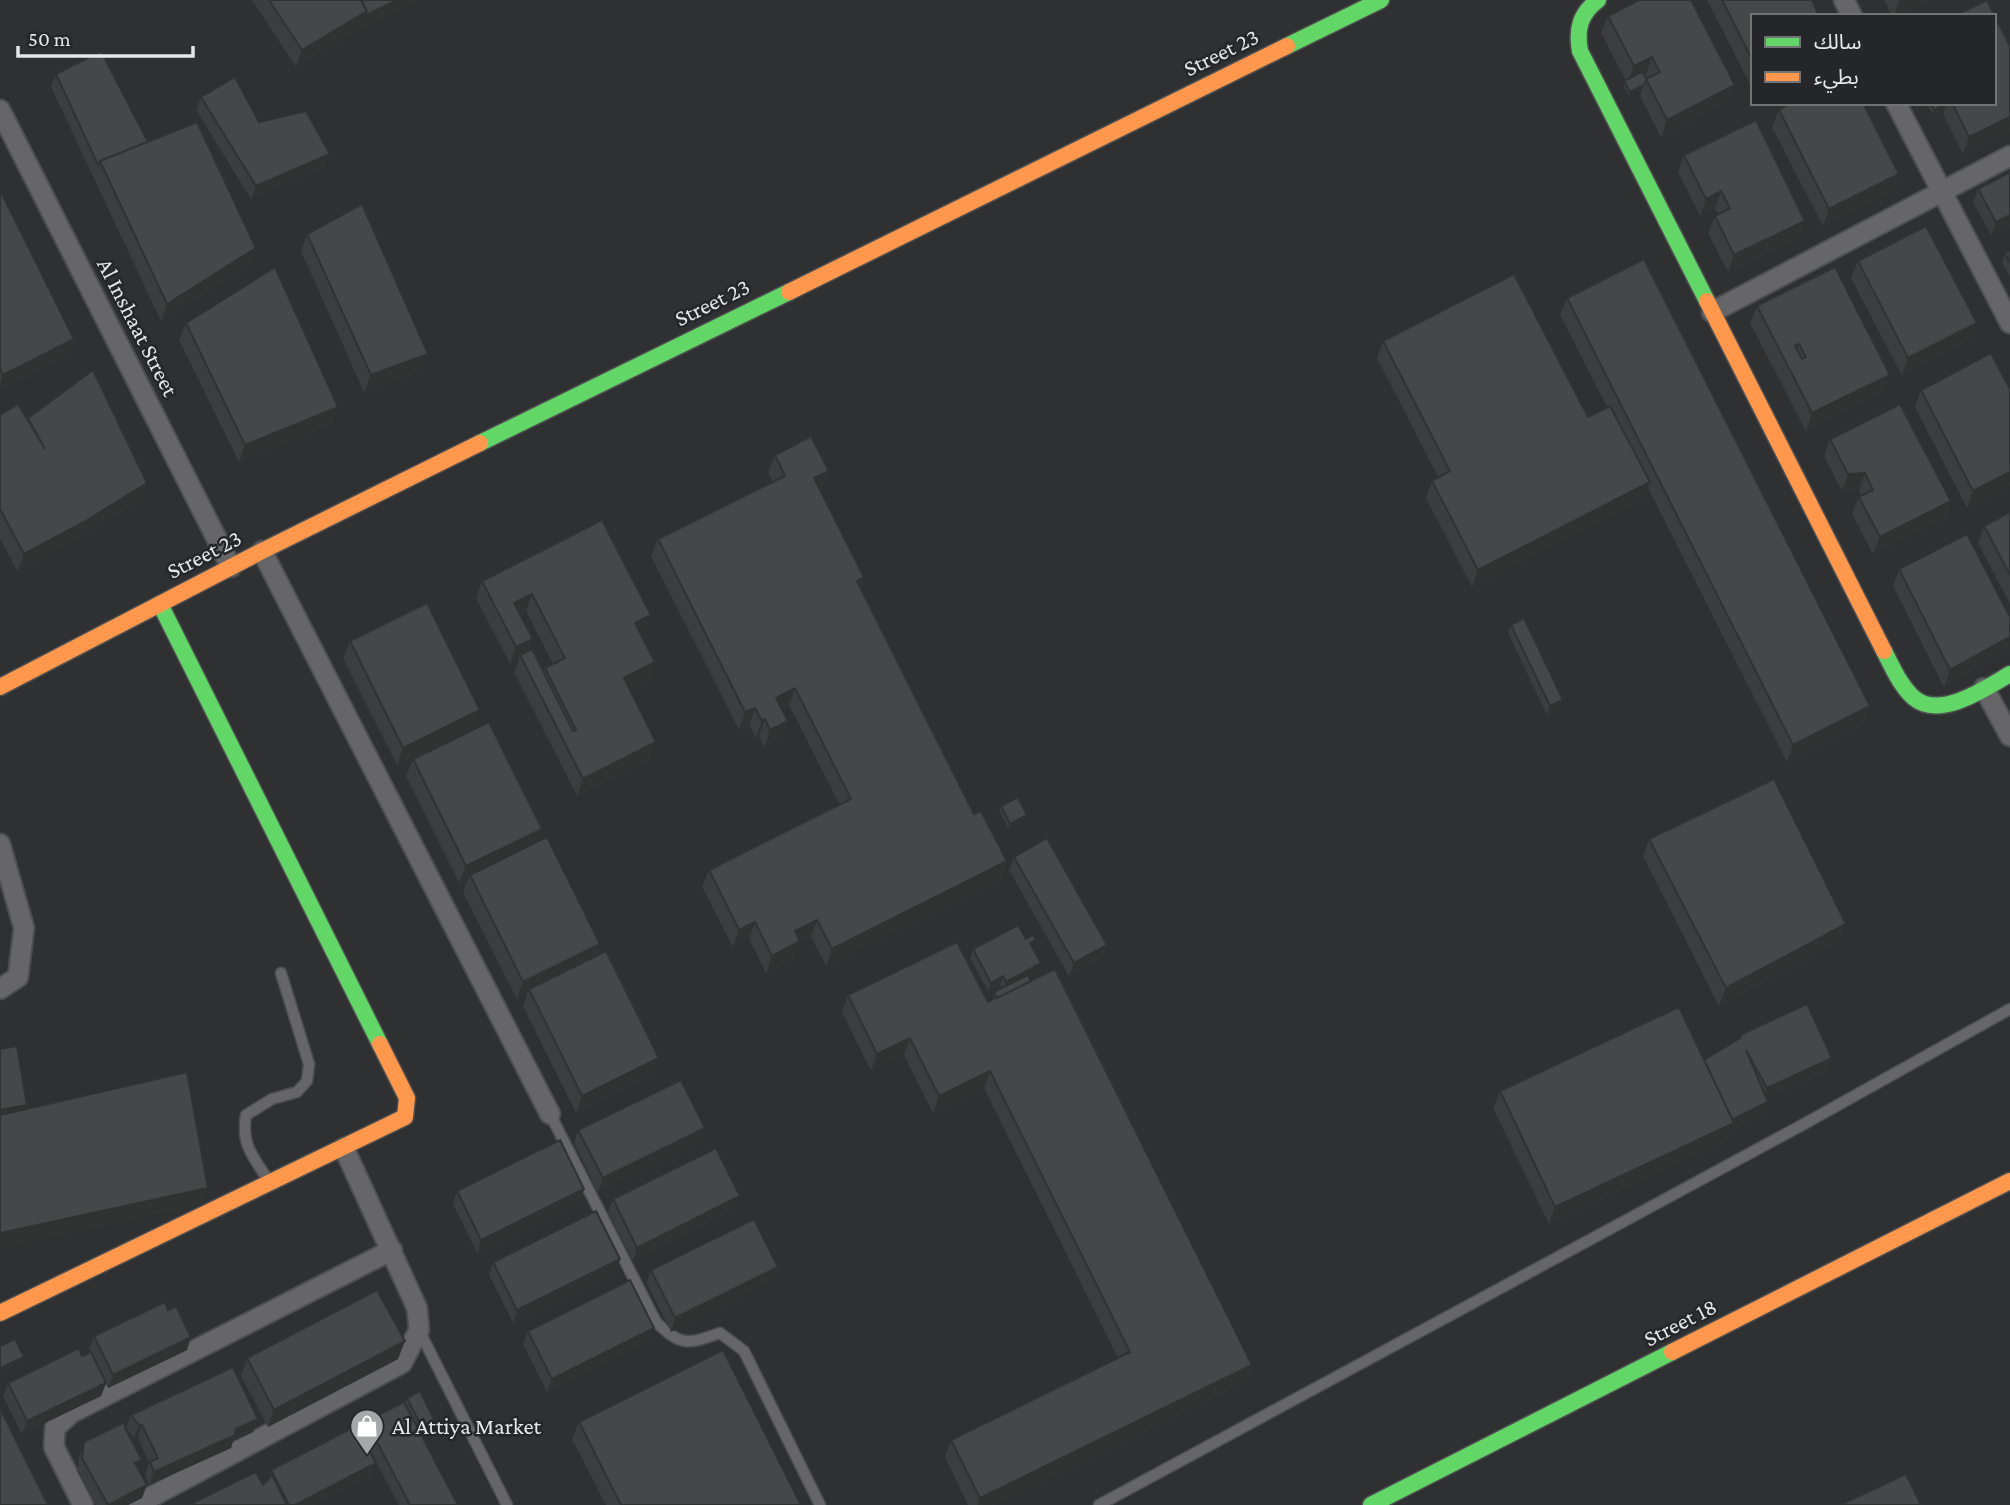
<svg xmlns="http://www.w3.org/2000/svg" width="2010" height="1505" font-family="'Crimson Pro','Noto Sans Arabic',serif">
<rect width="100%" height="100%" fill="#2f3032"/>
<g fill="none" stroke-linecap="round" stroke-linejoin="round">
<g stroke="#4d4e50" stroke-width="13">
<g id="lane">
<path d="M550 1114 656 1322C681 1347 689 1344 720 1333L744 1351 820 1505"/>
<path d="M268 1180C253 1156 241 1145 246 1115L272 1099 297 1092 307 1081 309 1064 281 973"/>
<path d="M419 1330 507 1505"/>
<path d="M1099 1505 1804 1124 2010 1009"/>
</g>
</g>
<g stroke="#4d4e50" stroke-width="23">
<g id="street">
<path d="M1844 0 1852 16"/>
<path d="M1896 103 2010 323"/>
<path d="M0 110 231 567"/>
<path d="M1712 312 2010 156"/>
<path d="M262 551 550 1114"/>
<path d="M1984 688 2010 736"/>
<path d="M0 844 24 928 18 977 0 989"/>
<path d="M83 1505 54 1447 55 1428 71 1413 392 1250"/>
<path d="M136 1505 402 1363 419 1330 417 1308 344 1148"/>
</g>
</g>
<g stroke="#4d4e50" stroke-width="19">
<g id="fast">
<path d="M1598 0C1580 14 1576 29 1580 51L1707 301"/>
<path d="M1287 46 1381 0"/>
<path d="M480 443 789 292"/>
<path d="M160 604 380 1044"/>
<path d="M1884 651C1892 666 1900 686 1914 698 1940 720 1986 688 2010 674"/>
<path d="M1371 1505 1672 1352"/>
</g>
</g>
<g stroke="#4d4e50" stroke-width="19">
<g id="slow">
<path d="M789 292 1287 46"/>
<path d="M1707 301 1884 651"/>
<path d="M0 687 262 551 480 443"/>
<path d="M0 1313 405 1117 407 1098 380 1044"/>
<path d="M1672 1352 2010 1181"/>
</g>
</g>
<use href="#lane" stroke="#666668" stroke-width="10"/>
<use href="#street" stroke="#666668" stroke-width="19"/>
<use href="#fast" stroke="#63d668" stroke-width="16"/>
<use href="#slow" stroke="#ff974d" stroke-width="16"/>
</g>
<g fill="#3c3d3e" fill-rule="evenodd">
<path d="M252 0H419L360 29 296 67Z"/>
<path d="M1707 0H1812L1753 16V87L1752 88Z"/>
<path d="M1884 0H1931L1899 16H1892Z"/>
<path d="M1987 0 2010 46V131L1963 154 1943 114 1945 109 1932 114 1927 103H1994V16H1954Z"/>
<path d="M1608 16 1728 102 1661 137 1640 96 1642 89 1629 96 1623 86 1626 81 1601 33Z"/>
<path d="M56 74 148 142 256 248 250 265 161 321 51 87Z"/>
<path d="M201 97 259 122 325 167 251 199 196 110Z"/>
<path d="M1779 110 1899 174 1893 191 1823 226 1772 127Z"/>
<path d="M1684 155 1805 221 1799 238 1728 272 1708 233 1715 216 1718 214 1715 208 1700 216 1678 172Z"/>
<path d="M2010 172V226L1991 235 1973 202 1978 189Z"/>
<path d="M0 190 74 339 68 357 0 390Z"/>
<path d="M307 234 421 371 364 392 301 251Z"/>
<path d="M2010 250V277L2002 262 2005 253Z"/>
<path d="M1858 261 1977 323 1970 340 1902 376 1851 278Z"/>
<path d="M1567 298 1870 706 1864 724 1787 762 1648 488 1643 500 1472 587 1426 498 1432 481 1438 477 1377 358 1383 341 1588 417 1607 407 1560 315Z"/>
<path d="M1757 306 1890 375 1883 392 1806 431 1750 323Z"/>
<path d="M186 323 338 407 332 424 239 462 179 340Z"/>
<path d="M2010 389V486L1967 508 1915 407 1921 390Z"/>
<path d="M0 415 28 420V418L147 483 141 500 78 539 17 571 0 538Z"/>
<path d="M1830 439 1951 501 1945 518 1873 554 1852 514 1859 497 1861 496 1859 490 1842 491 1824 456Z"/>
<path d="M775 455 823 488 820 490 860 589 974 814 1007 861 1001 879 826 966 811 937 800 942 794 959 766 973 749 939 733 947 702 887 709 870 840 805 789 705 782 709 788 721 781 738 764 747 759 736 756 738 749 725 739 730 651 556 658 539 773 482 768 472Z"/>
<path d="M2010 512V604L1978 543 1984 526Z"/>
<path d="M1899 569 2010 617 1944 687 1893 586Z"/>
<path d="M482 581 651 615 644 632 641 634 649 679 629 689 650 760 577 796 514 672 519 660 510 664 476 598ZM526 611 553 664 545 668 543 672 528 651 533 639 520 614Z"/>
<path d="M1511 625 1560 709 1547 715 1508 633Z"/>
<path d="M350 641 473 727 397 765 343 658Z"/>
<path d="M413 759 538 841 600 944 596 956 652 1075 576 1113 523 1006 527 994 517 999 463 892 468 879 459 883 406 776Z"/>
<path d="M1001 806 1026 820 1008 828 999 810Z"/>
<path d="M1649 839 1840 942 1719 1006 1643 856Z"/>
<path d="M1014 857 1107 945 1102 958 1069 976 1009 870Z"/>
<path d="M1026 939 1033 948 1038 972 1029 977 1252 1365 1246 1382 995 1505H968L945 1457 951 1440 1118 1358 984 1088 933 1113 904 1055 871 1071 842 1012 848 995 988 1002 994 999 993 997 994 992 1002 988 1000 985 988 991 970 958 973 949Z"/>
<path d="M1740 1039 1832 1058 1828 1071 1767 1099 1768 1102 1764 1115 1731 1131 1728 1140 1549 1224 1493 1108 1500 1091 1704 1060Z"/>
<path d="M705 1128 701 1141 598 1192 574 1143 578 1130Z"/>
<path d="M584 1189 579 1202 477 1253 453 1204 457 1191Z"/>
<path d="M613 1199 735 1209 633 1261 608 1212Z"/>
<path d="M620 1259 615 1272 513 1323 489 1275 493 1262Z"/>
<path d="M778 1267 773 1280 671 1332 647 1283 651 1270Z"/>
<path d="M528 1331 650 1341 547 1392 523 1344Z"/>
<path d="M94 1336 187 1350 108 1388 89 1349Z"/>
<path d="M82 1356 106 1383 101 1396 22 1434 3 1396 8 1383Z"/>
<path d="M247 1358 398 1359 268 1427 241 1376Z"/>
<path d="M407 1398 435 1421 434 1426 420 1432 405 1402Z"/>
<path d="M131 1415 253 1432 233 1441 231 1448 149 1485 145 1475 149 1463 138 1438H134L126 1428Z"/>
<path d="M366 1421 458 1505H399L361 1434Z"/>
<path d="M579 1422 801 1505H606L572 1439Z"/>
<path d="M125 1428 142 1460 139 1469 142 1498 128 1505H96L77 1471 80 1455 84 1442Z"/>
<path d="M271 1470 371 1476 315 1505H189L263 1485 268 1480Z"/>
</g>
<g fill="#313232">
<path d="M397 0H419L360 29 296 67 302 50 367 11Z"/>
<path d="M1902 0H1931L1899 16H1894L1899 1Z"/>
<path d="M1652 57 1646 74 1627 83 1634 66Z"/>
<path d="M1644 85 1642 89 1629 96 1630 92Z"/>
<path d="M1735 85 1728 102 1661 137 1667 120Z"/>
<path d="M1947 104 1945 109 1932 114 1934 110Z"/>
<path d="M2010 117V131L1963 154 1969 137Z"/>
<path d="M330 154 325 167 251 199 256 186Z"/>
<path d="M1899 174 1893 191 1823 226 1829 209Z"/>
<path d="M1721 191 1715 208 1700 216 1706 199Z"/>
<path d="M2010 215V226L1991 235 1996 222Z"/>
<path d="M1805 221 1799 238 1728 272 1734 255Z"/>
<path d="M256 248 250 265 161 321 167 304Z"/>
<path d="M1977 323 1970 340 1902 376 1908 358Z"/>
<path d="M74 339 68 357 0 390V384L3 375Z"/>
<path d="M428 354 421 371 364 392 371 375Z"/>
<path d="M1890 375 1883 392 1806 431 1812 413Z"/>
<path d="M338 407 332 424 239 462 245 445Z"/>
<path d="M829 471 823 488 808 495 814 478Z"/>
<path d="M2010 472V486L1967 508 1973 491Z"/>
<path d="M1865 473 1859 490 1842 491 1848 474Z"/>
<path d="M1650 482 1643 500 1472 587 1478 570Z"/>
<path d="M147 483 141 500 78 539 17 571 24 554Z"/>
<path d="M1951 501 1945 518 1873 554 1880 537Z"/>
<path d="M864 577 858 595 857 581Z"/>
<path d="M532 594 526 611 508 620 514 603Z"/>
<path d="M651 615 644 632 629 640 635 623Z"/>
<path d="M2010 637V650L1944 687 1950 670Z"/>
<path d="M533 639 526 656 520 655 519 660 510 664 516 647Z"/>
<path d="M655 662 649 679 617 695 624 678Z"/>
<path d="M795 688 789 705 770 715 776 698Z"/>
<path d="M1563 700 1560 709 1547 715 1550 706Z"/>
<path d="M1870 706 1864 724 1787 762 1793 745Z"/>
<path d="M755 708 749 725 739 730 745 712Z"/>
<path d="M480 710 473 727 397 765 403 748Z"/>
<path d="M765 719 759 736 756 738 762 721Z"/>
<path d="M788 721 781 738 764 747 770 730Z"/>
<path d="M656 742 650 760 577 796 583 779Z"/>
<path d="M1027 815 1026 820 1008 828 1010 824Z"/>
<path d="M542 829 536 846 470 875 468 879 459 883 466 866Z"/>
<path d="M1007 861 1001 879 826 966 832 949Z"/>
<path d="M817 920 811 937 800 942 794 959 766 973 772 956 795 931Z"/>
<path d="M755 922 749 939 733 947 739 930Z"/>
<path d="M1846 924 1840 942 1719 1006 1726 988Z"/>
<path d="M600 944 594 961 529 989 527 994 517 999 523 982Z"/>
<path d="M1107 945 1102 958 1069 976 1074 963Z"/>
<path d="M1041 963 1038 972 1003 991 1006 982Z"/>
<path d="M1003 976 1000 985 988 991 991 983Z"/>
<path d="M910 1038 904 1055 871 1071 877 1054Z"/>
<path d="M659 1058 652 1075 576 1113 582 1096Z"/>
<path d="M1832 1058 1828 1071 1763 1101 1767 1088Z"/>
<path d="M990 1071 984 1088 933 1113 939 1096Z"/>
<path d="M1768 1102 1764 1115 1731 1131 1728 1140 1549 1224 1555 1207Z"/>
<path d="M27 1105 23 1118 0 1122V1110Z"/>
<path d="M705 1128 701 1141 598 1192 603 1178Z"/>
<path d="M208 1188 202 1205 0 1249V1233Z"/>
<path d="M584 1189 579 1202 477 1253 481 1240Z"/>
<path d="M740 1196 735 1209 633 1261 637 1248Z"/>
<path d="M620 1259 615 1272 513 1323 517 1310Z"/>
<path d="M778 1267 773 1280 671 1332 675 1318Z"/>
<path d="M654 1328 650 1341 547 1392 552 1379Z"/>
<path d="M191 1337 187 1350 108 1388 113 1375Z"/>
<path d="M405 1341 398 1359 268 1427 274 1410Z"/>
<path d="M24 1357 22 1362 0 1372V1368Z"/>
<path d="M1252 1365 1246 1382 995 1505H978L980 1498Z"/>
<path d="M106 1383 101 1396 22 1434 27 1421Z"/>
<path d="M258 1419 253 1432 233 1441 231 1448 149 1485 154 1472Z"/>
<path d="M435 1421 434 1426 420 1432 422 1428Z"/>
<path d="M139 1425H142L138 1438H134Z"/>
<path d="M142 1460 137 1473 135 1463Z"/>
<path d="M376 1463 371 1476 315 1505H295Z"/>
<path d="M147 1485 142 1498 128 1505H109Z"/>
</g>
<g fill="#464748" stroke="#313232" stroke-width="2" fill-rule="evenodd">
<path d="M269 0H361L367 11 302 50Z"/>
<path d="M361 0H397L365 16 367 11Z"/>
<path d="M1639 0H1691L1735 85 1667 120 1646 79 1660 72 1652 57 1634 66 1608 16Z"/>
<path d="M1722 0H1812L1819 16H1753V61Z"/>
<path d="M1987 0 2010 46V117L1969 137 1952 103H1994V16H1954Z"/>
<path d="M101 51 148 142 100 161 98 165 56 74Z"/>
<path d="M1642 72 1647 79 1644 85 1630 92 1624 81Z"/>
<path d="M235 77 259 122 306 111 330 154 256 186 201 97Z"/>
<path d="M1791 103H1863L1899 174 1829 209 1779 110Z"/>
<path d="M1931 103H1947L1934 110Z"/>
<path d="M1756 120 1805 221 1734 255 1715 216 1730 208 1721 191 1706 199 1684 155Z"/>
<path d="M197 122 256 248 167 304 100 161Z"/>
<path d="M2010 172V215L1996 222 1978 189Z"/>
<path d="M0 190 74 339 3 375 0 368Z"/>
<path d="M362 204 428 354 371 375 307 234Z"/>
<path d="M1926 226 1977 323 1908 358 1858 261Z"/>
<path d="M2010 250V263L2005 253Z"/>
<path d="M1644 259 1870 706 1793 745 1567 298Z"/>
<path d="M275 267 338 407 245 445 186 323Z"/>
<path d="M1835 267 1890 375 1812 413 1757 306ZM1799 344 1806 357 1802 359 1795 346Z"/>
<path d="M1514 274 1588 417 1610 406 1650 482 1478 570 1432 481 1450 471 1383 341Z"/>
<path d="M1991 353 2010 389V472L1973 491 1921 390Z"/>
<path d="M93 370 147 483 84 522 24 554 0 509V415L18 404 45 449 28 418Z"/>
<path d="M1900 404 1951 501 1880 537 1859 497 1873 490 1865 473 1848 474 1830 439Z"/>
<path d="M811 436 829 471 814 478 864 577 857 581 974 814 981 811 1007 861 832 949 817 920 795 931 800 941 772 956 755 922 739 930 709 870 851 799 795 688 776 698 788 721 770 730 765 719 762 721 755 708 745 712 658 539 785 476 775 455Z"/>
<path d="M2010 512V575L1984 526Z"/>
<path d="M602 520 651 615 635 623 655 662 624 678 656 742 583 779 520 655 532 649 573 731 576 730 545 668 565 658 532 594 514 603 533 639 516 647 482 581Z"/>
<path d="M1967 534 2010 617V637L1950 670 1899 569Z"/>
<path d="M427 603 480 710 403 748 350 641Z"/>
<path d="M1524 618 1563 700 1550 706 1511 625Z"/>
<path d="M489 722 542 829 466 866 413 759Z"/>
<path d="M1774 779 1846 924 1726 988 1649 839Z"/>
<path d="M1018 797 1027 815 1010 824 1001 806Z"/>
<path d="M547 837 600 944 523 982 470 875Z"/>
<path d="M1047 838 1107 945 1074 963 1014 857Z"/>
<path d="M1018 925 1026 939 1033 935 1036 940 1030 943 1041 963 1006 982 1003 976 991 983 973 949Z"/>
<path d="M957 942 988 1002 1055 969 1252 1365 980 1498 951 1440 1130 1352 990 1071 939 1096 910 1038 877 1054 848 995Z"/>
<path d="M606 951 659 1058 582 1096 529 989Z"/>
<path d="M1028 975 1031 981 997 998 994 992Z"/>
<path d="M1807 1004 1832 1058 1767 1088 1746 1050 1768 1102 1732 1120 1704 1060 1740 1038 1742 1034Z"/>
<path d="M1679 1007 1734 1123 1555 1207 1500 1091Z"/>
<path d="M17 1046 27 1105 0 1110V1049Z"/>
<path d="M187 1072 208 1188 0 1233V1115Z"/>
<path d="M681 1080 705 1128 603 1178 578 1130Z"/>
<path d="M560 1140 584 1189 481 1240 457 1191Z"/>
<path d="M716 1148 740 1196 637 1248 613 1199Z"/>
<path d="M596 1211 620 1259 517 1310 493 1262Z"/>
<path d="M754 1219 778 1267 675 1318 651 1270Z"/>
<path d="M630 1280 654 1328 552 1379 528 1331Z"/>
<path d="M377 1290 405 1341 274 1410 247 1358Z"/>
<path d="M165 1302 168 1310 176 1306 191 1337 113 1375 94 1336Z"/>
<path d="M15 1339 24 1357 0 1368V1346Z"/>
<path d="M79 1348 82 1356 91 1352 106 1383 27 1421 8 1383Z"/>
<path d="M723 1350 801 1505H621L579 1422Z"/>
<path d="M233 1367 258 1419 236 1429 235 1435 154 1472 150 1462 158 1458 142 1425H139L131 1415Z"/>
<path d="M420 1391 435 1421 422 1428 407 1398Z"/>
<path d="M404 1402 458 1505H410L366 1421Z"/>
<path d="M0 1408 48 1505H0Z"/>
<path d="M125 1422V1428L142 1460 135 1463 147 1485 108 1505 82 1458 84 1442Z"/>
<path d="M356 1426 376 1463 295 1505H289L271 1470Z"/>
<path d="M256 1472 263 1485 272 1475 287 1505H189Z"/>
<path d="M1906 1474 1921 1505H1840Z"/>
</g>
<defs>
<g id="shop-pin" transform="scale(1.75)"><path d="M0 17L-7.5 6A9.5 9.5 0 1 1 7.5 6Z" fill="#a6a7a9" stroke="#252629"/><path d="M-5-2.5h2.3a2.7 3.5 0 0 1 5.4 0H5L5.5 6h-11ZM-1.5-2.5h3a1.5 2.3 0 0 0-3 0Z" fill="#fff"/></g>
</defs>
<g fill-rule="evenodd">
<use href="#shop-pin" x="367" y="1426"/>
</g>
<g text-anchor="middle" stroke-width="5" stroke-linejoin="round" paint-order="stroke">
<g font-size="23" fill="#e6e7e9" stroke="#252629">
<text transform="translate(1221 52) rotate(-26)" y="8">Street 23</text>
<text transform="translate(712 302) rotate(-26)" y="8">Street 23</text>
<text transform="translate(138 327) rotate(63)" y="8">Al Inshaat Street</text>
<text transform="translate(204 554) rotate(-27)" y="8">Street 23</text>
<text transform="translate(1680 1322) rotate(-27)" y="8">Street 18</text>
</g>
<g font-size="23" fill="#e6e7e9" stroke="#252629" text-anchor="start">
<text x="392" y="1434">Al Attiya Market</text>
</g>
</g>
<rect x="1751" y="14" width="245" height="91" fill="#252629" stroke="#727376" stroke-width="2"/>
<rect x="1765" y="37" width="35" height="10" fill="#63d668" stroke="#727376" stroke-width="2"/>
<text x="1814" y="49" font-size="21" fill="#e6e7e9">سالك</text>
<rect x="1765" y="72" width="35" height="10" fill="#ff974d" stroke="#727376" stroke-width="2"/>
<text x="1814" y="84" font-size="21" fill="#e6e7e9">بطيء</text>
<path d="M18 46v10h175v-10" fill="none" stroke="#e6e7e9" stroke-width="3.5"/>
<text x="28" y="46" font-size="21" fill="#e6e7e9" stroke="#252629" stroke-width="5" paint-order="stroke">50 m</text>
</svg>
